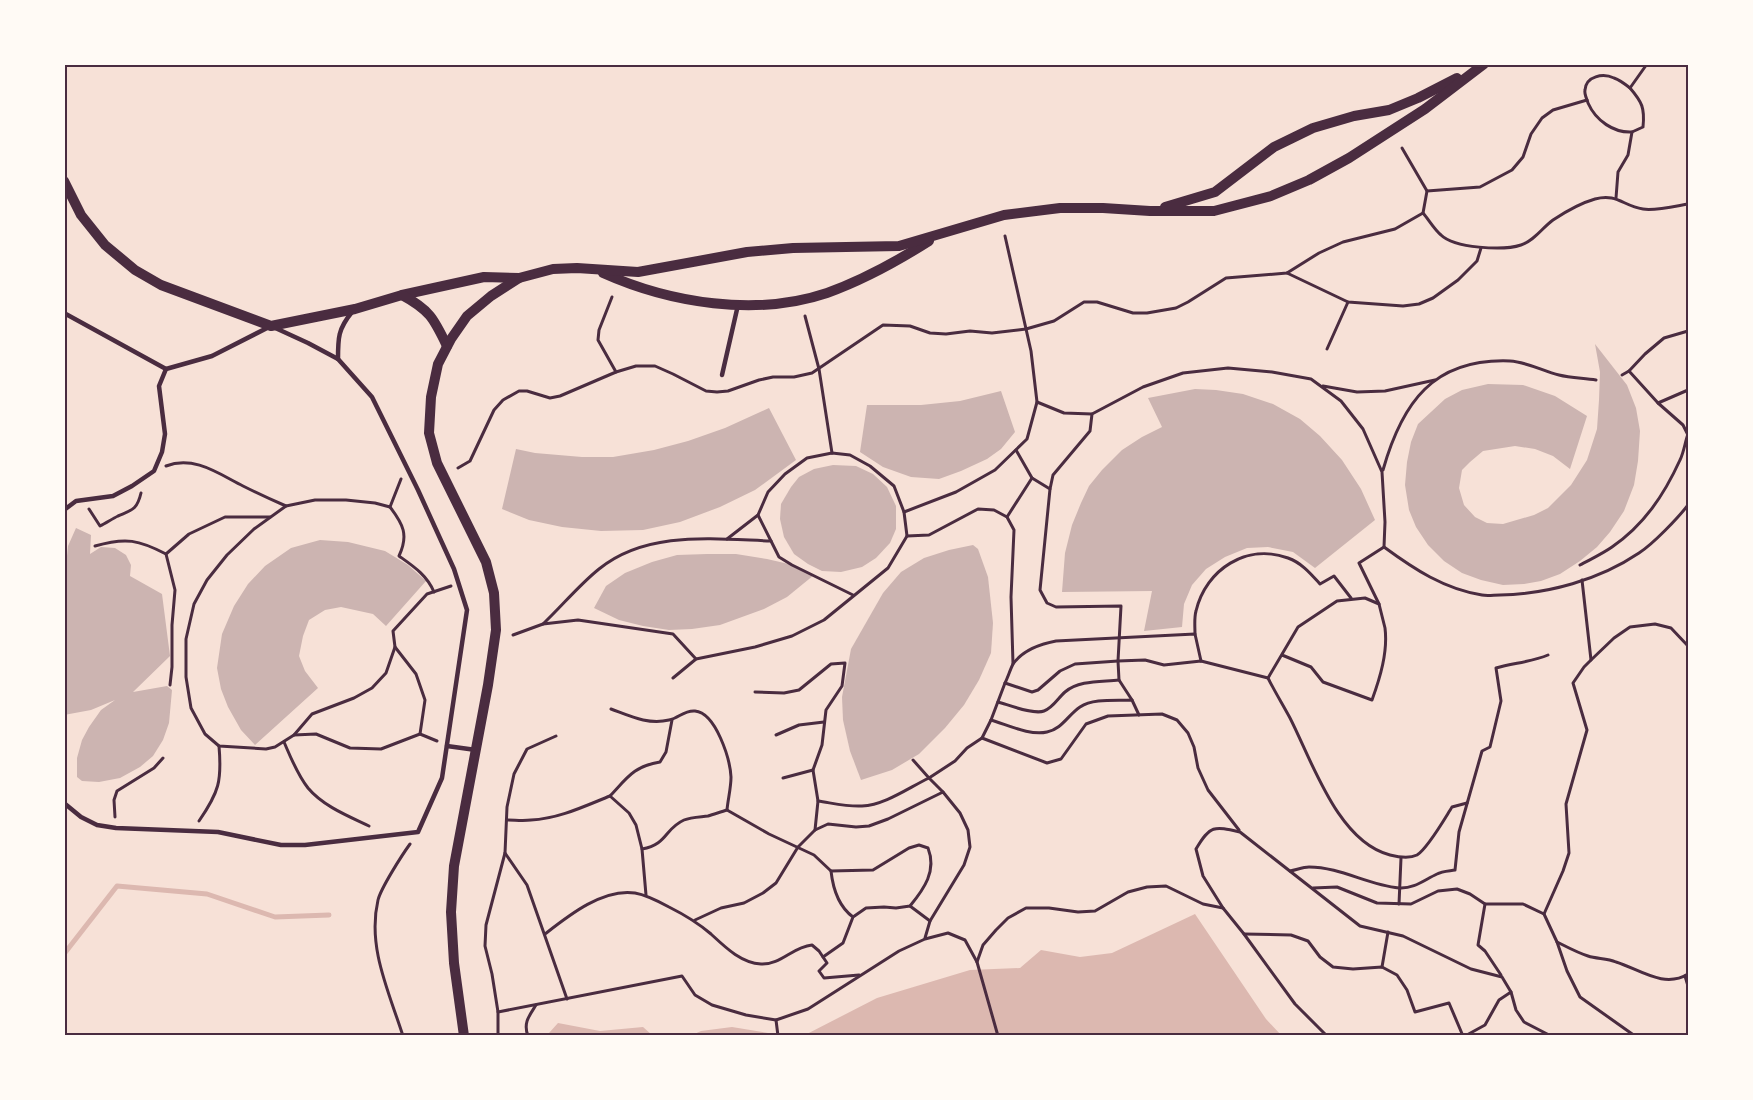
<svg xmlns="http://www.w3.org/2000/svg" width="1753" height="1100" font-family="Roboto,sans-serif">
<rect width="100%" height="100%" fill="#f7e1d7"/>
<g fill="#dcb8b0">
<path d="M1195 914 1266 1019 1281 1035 1034 1036 986 1033 971 1036H803L877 998 970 970 1020 968 1041 950 1080 957 1112 953Z"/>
<path d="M558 1023 600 1031 643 1027 652 1035H551L549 1033Z"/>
<path d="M732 1027 780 1035 690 1036 701 1031Z"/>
</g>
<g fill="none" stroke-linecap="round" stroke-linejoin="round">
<path stroke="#dcb8b0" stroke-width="5" d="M64 954 117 886 207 894 275 917 329 915"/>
</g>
<g fill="#ccb4b1">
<path d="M1595 344 1627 385 1636 408 1640 431 1638 461 1634 485 1624 511 1610 532 1597 547 1580 561 1560 574 1541 581 1524 584 1503 585 1481 580 1462 573 1444 561 1428 545 1416 527 1409 510 1405 485 1407 462 1411 442 1418 424 1445 399 1462 390 1488 384 1523 385 1555 396 1587 416 1570 469 1553 456 1535 449 1515 446 1483 451 1470 462 1462 470 1459 488 1464 505 1475 517 1487 523 1503 524 1534 515 1548 508 1571 485 1587 460 1597 429 1599 400 1600 372Z"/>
<path d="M1195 389 1216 390 1243 394 1273 404 1300 419 1320 436 1342 460 1361 489 1375 520 1315 568 1293 552 1268 547 1247 548 1225 557 1206 569 1192 585 1184 604 1182 627 1144 631 1152 591 1062 592 1065 553 1072 525 1081 503 1089 486 1102 470 1122 450 1142 437 1162 427 1148 398Z"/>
<path d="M1001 391 1015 432 1001 449 987 459 961 471 939 479 911 477 883 467 860 452 867 405H921L960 401Z"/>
<path d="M769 408 796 460 755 490 720 507 680 522 643 530 601 531 562 527 529 520 502 509 516 449 535 453 582 457H613L654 450 688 441 725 428Z"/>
<path d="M833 465 856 466 873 474 887 487 896 506V529L890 543 876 558 862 567 841 572 822 571 808 564 794 554 784 537 780 519 781 504 791 487 799 477 814 469Z"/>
<path d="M76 528 91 535 90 554 101 547 115 548 126 555 131 565 130 576 162 594 170 656 133 692 167 686 172 690 169 723 163 740 153 756 140 767 120 778 99 782 82 781 77 777V758L82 740 89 727 101 710 115 700 91 710 64 715V566H66L68 546Z"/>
<path d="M320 540 348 542 385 551 408 565 426 581 386 626 373 614 341 607 325 610 309 620 303 636 299 656 305 671 318 688 255 745 241 730 228 707 221 689 217 668 222 634 234 606 248 584 265 566 291 548Z"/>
<path d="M973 545 978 549 988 577 993 623 991 653 979 680 964 705 945 728 919 754 892 770 861 780 850 751 843 720 842 697 851 649 883 593 901 572 924 558 949 550Z"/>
<path d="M707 554H736L767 559 793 565 814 575 787 597 764 609 720 625 692 629 669 630 643 626 619 620 594 608 606 586 625 573 652 562 677 555Z"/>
</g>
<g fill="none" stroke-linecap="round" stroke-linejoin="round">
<g stroke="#4a2c40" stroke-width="3">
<path d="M1630 88C1625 84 1620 80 1614 78 1603 73 1586 76 1585 90 1584 94 1587 99 1588 103 1596 121 1614 133 1632 132"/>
<path d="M1402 148 1427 191"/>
<path d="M1616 198 1618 172 1628 155 1632 132 1643 127C1645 108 1642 102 1630 88L1647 64"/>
<path d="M1423 213 1427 191 1480 187 1512 170 1523 157 1531 134 1542 118 1553 110 1587 100"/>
<path d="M1287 273 1348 302 1403 306 1419 304 1433 298 1458 280 1477 261 1481 248"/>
<path d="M612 297 599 330 598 340 616 372"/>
<path d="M805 316 819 369 832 453"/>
<path d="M1327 349 1348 302"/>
<path d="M1622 375 1629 371"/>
<path d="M1323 386 1357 392 1385 391 1435 380"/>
<path d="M1037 402 1064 413 1092 414"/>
<path d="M1658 403 1629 371 1645 354 1664 338 1688 331"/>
<path d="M1688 435 1683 425 1658 403 1688 390"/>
<path d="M1016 450 1032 478 1050 489 1040 590 1047 603 1056 607 1121 606 1118 661 1119 680 1132 700"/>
<path d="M166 466C194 455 219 474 243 486 257 493 272 500 286 506"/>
<path d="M458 468 470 461 494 410 503 400 519 391H527L550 398 560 396 616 372 636 366H655L673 374 706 391 717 392 728 391 759 380 773 377H794L812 373 883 325 910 326 930 333 946 334 970 331 992 333 1026 329 1054 321 1084 302H1097L1133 313H1147L1176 308 1188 302 1226 278 1287 273 1319 253 1343 242 1395 229 1423 213C1429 220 1434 229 1441 235 1454 248 1503 251 1521 245 1534 241 1542 228 1553 220 1565 212 1581 203 1595 199 1617 193 1623 206 1643 209 1655 211 1676 206 1688 204"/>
<path d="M1383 470C1402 403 1433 358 1510 361 1527 362 1543 371 1559 375 1571 378 1584 378 1596 380"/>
<path d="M401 479 390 507 375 503 346 500H315L286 506 254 529 227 555 207 580 194 604 186 639V677L191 708 205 734 219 746 266 749 275 747 294 735 316 734 350 748 381 749 420 734 437 741"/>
<path d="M1050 489 1053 475 1090 431 1092 414 1143 387 1183 373 1228 368 1272 372 1311 379 1341 401 1363 429 1382 472 1385 522 1384 547 1359 563 1379 604"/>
<path d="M390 507C403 524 409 535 399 556 413 566 427 575 434 592"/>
<path d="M89 509 100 526C106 523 112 519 118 516 132 510 137 510 141 493"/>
<path d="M904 512 956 492 995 470 1027 439 1037 402 1031 351 1005 236"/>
<path d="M758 515 768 492 785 474 807 458 832 453 850 455 870 466 894 486 904 512 907 536"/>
<path d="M1007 517 1032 478"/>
<path d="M727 539 758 515 771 541"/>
<path d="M95 546C126 537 139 540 166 554"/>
<path d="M1384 547C1414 569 1444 589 1482 595 1487 596 1494 595 1500 595 1548 594 1599 580 1639 553 1653 544 1678 518 1688 505"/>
<path d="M1580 565C1591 559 1602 554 1612 547 1644 525 1664 495 1680 460 1684 452 1685 442 1688 434"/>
<path d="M1582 580 1591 660"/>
<path d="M543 624C562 606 579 585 599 569 647 530 714 539 771 541L779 557 792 565 853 595"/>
<path d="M1195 634C1195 627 1194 618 1196 611 1206 569 1247 543 1288 558 1302 563 1311 574 1320 584L1334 576 1351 598"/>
<path d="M513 635 543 624 578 620 673 634 696 659"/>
<path d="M1282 655 1311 667 1323 682 1372 700C1380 678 1388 652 1385 628 1383 620 1381 612 1379 604L1365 598 1337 601 1298 627 1268 678C1275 692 1283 705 1290 718 1312 761 1338 842 1390 855 1398 857 1409 859 1417 855 1428 848 1445 818 1452 807L1467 803"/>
<path d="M673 678 696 659 755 647 792 636 824 620 888 568 907 536 929 535 978 509 994 510 1007 517 1014 530 1011 597 1013 664"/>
<path d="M1005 683C1008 677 1010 670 1013 664 1023 650 1040 644 1056 641L1195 634 1201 661"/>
<path d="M170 685 172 667V625L175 590 166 554 189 534 225 517H270"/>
<path d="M755 692 784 693 799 690 831 664 845 663 842 686 826 710 822 745 813 770 818 801"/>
<path d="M998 702C1009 705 1034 715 1044 711 1053 708 1058 698 1065 692 1079 680 1101 682 1119 680"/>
<path d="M611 709C630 716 648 725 669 720 679 718 684 710 695 711 716 713 730 759 731 777 731 788 728 799 727 810"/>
<path d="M991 720C1008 725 1030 736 1047 732 1062 729 1068 715 1080 707 1094 698 1116 701 1132 700L1139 715"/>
<path d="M420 734 425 700 416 674 395 647 393 631 427 594 451 586"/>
<path d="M294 735 312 714 354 698 372 688 386 673 395 647"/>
<path d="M776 735 799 725 824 722"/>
<path d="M982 738 991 720 1005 683 1032 692 1038 690 1060 671 1075 664 1118 661 1145 660 1164 665 1201 661 1268 678"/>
<path d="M284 742C291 758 297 774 308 788 323 806 348 816 369 826"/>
<path d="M913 760 929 778 955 761 967 748 982 738 1047 763 1061 759 1086 724 1108 716 1162 714 1177 720 1188 733 1194 747 1198 768 1208 790 1239 830"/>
<path d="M783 778 813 770"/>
<path d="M610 796C627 778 634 766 660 762L666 752 672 720"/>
<path d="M115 817 114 800 117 791 154 768 163 758"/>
<path d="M507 820C515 820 523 821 531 820 558 819 585 806 610 796L629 813 636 825 642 849"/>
<path d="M199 821C219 792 222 781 219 746"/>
<path d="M815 830 818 801C832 803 848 807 862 806 885 805 908 788 929 778L943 792"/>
<path d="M505 853 527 885 567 999"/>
<path d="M1290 871C1296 870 1303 867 1309 867 1340 867 1368 885 1399 888 1414 889 1424 880 1437 874 1442 871 1449 871 1455 870L1459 832 1482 751 1490 747 1501 701 1496 668C1513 663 1532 662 1548 655"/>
<path d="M1313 888 1337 887 1377 903 1411 904 1438 891 1457 889 1470 894 1485 904H1523L1544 914 1563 871 1569 853 1566 804 1587 730 1573 683 1584 667 1591 660 1614 638 1630 627 1655 624 1671 628 1688 646"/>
<path d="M646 895 642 849C668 844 664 829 684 820 691 817 700 817 708 816 714 814 721 812 727 810L769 834 814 855 831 871"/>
<path d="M1399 904 1401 858"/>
<path d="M1485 904 1478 945 1485 951 1501 975"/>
<path d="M910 906 930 921 925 938"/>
<path d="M1544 914 1557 942 1567 971 1580 997 1635 1036"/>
<path d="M695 920 721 908 744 903 763 893 776 883 798 847 815 830 828 824 856 827 869 826 888 819 943 792 960 813 968 830 970 847 964 865 930 921"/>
<path d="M545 934C568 916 603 888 635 893 647 895 658 901 669 907 685 915 697 922 711 934 725 947 741 963 761 964 781 965 792 947 812 945L819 951 827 963 819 971 824 978 859 975"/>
<path d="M1244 934 1291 935 1308 941 1320 957 1333 967 1353 969 1382 967 1397 975 1407 990 1415 1012 1449 1003 1463 1036"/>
<path d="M1557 942C1567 947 1578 953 1588 956 1597 959 1607 958 1616 962 1639 969 1664 989 1688 974"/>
<path d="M823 957 843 943 853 917 866 908 884 907 896 908 910 906C924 889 937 871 928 848L919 845 909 848 873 870 831 871C833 889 838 906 853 917"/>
<path d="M977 962 983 945 996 930 1008 918 1026 908H1049L1078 912 1095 911 1128 892 1147 887 1166 886 1203 904 1223 908"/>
<path d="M1382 967 1388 932"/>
<path d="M1685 976 1688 986"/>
<path d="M498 1012 682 976 695 995 712 1005 746 1015 776 1020 808 1009 899 951 925 939 948 933 965 940 977 962 998 1036"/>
<path d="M776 1020 778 1036"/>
<path d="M403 1036C389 992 367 947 378 900 381 888 402 855 410 844"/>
<path d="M498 1036V1012L492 974 485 946 486 925 505 853 507 807 514 774 527 749 556 736"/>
<path d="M528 1036C523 1023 529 1016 536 1005"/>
<path d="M1327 1036 1295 1004 1244 934 1223 908 1203 876 1196 849C1210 825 1214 826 1240 832L1360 926 1403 936 1471 969 1502 977 1511 992 1516 1010 1524 1022 1551 1036"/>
<path d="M1465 1036 1485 1025 1499 1000 1511 992"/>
</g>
<g stroke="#4a2c40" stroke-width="4.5">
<path d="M64 313 166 369"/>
<path d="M338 359C338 338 338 329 352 312"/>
<path d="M722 375 738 305"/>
<path d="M64 510 76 501 113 496 132 486 154 471 162 452 165 434 159 386 166 369 212 356 271 326 308 343 338 359 372 397 418 490 454 569 467 610 442 778 418 832 305 845H281L218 832 116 828 97 825 81 817 64 803"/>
<path d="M447 746 476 750"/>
</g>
<g stroke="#4a2c40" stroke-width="10">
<path d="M64 181 81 215 105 245 135 270 161 285 271 326 355 309 402 295 484 277 519 278"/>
<path d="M1165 207 1215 192 1274 147 1313 128 1354 116 1389 110 1418 98 1457 78"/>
<path d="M603 273C670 303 756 317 827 293 863 280 896 262 929 241"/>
<path d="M402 295C430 310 434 319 447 346"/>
<path d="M464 1036 454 963 451 912 454 866 488 685 496 630 494 593 486 562 437 463 429 433 431 397 438 364 451 339 467 316 491 296 519 278 553 269 577 268 638 272 747 252 793 248 899 246 1004 215 1060 208H1103L1150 211H1214L1271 196 1309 180 1349 158 1425 109 1484 64"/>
</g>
</g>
<rect width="1753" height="1100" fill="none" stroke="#fffaf5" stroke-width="132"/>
<rect x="66" y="66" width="1621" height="968" fill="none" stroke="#4a2c40" stroke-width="2"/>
</svg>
